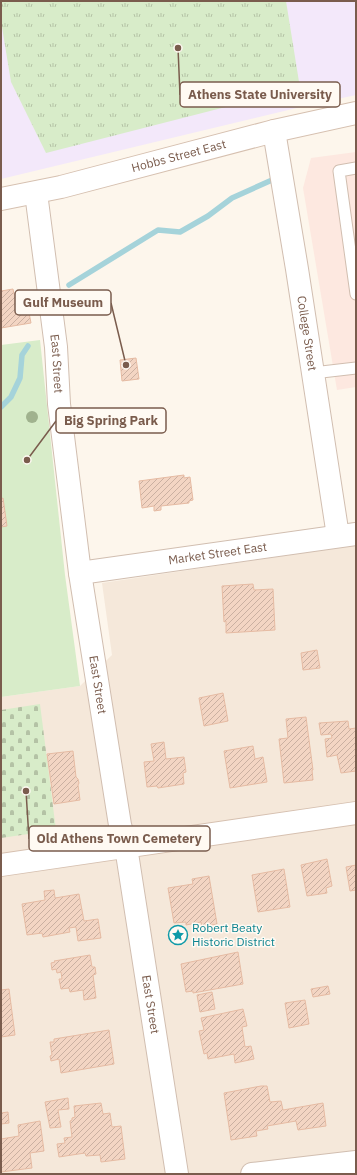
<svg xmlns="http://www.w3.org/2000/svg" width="357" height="1175" font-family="'IBM Plex Sans',sans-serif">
<defs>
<pattern id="grass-tufts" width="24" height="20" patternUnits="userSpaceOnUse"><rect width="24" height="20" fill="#d8ecc9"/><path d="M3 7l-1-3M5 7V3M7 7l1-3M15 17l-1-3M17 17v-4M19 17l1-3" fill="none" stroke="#b4c2a5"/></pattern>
<pattern id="cemetery-stones" width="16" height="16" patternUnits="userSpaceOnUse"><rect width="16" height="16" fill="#d8ecc9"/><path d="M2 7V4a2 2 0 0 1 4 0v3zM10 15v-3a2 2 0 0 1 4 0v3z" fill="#b4c2a5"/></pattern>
<pattern id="building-hatch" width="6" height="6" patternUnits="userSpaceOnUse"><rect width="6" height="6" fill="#f3d5c3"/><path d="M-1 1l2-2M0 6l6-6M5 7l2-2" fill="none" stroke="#cab0a1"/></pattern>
</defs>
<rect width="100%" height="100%" fill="#fdf6ec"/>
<path fill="#f5e8da" d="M356 545V1174H1V697L80 686 112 655 102 583Z"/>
<path fill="#fde8e0" d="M356 152V387L337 390 303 188 311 158Z"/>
<path fill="#f3e8fa" d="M1 1H356V95L305 106 1 179Z"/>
<path fill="url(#grass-tufts)" d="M1 1H286L300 88 46 153 11 82 1 21Z"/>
<path fill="url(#cemetery-stones)" d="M40 704 56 830 1 838V710Z"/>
<path fill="#d8ecc9" d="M40 340 65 575 80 686 1 697V345Z"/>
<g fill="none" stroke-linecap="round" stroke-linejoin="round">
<g stroke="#a5d3da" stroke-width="5.5">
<path d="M69 285 158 230 180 232 208 216 232 198 272 180"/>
<path d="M1 407 11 397 20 378 22 355 28 346"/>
</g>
</g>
<g fill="url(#building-hatch)" stroke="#e6bba3">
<path d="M13 289 14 294 25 292 31 323 1 328V291Z"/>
<path d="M136 358 139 379 122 381 120 360Z"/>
<path d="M184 475V478L190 477 193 500 189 501V503L161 506V510L154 511V506L142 508 139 481Z"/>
<path d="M3 498 7 526 1 527V499Z"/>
<path d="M253 584 254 590 273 589 275 630 226 633V621L224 622 222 586Z"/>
<path d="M317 650 320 668 303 670 301 653Z"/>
<path d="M223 693 228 721 204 726 199 698Z"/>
<path d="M306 717 313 770H312L313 780 284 783 279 739 288 738 286 719Z"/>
<path d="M348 721 349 729 356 728V771L341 773 337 755 327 757 325 739 332 738 331 734 321 735 319 723Z"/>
<path d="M164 742 166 759 184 757 186 772 183 773 184 784 158 788 157 786 147 787 144 762 154 761 151 744Z"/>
<path d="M253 746 255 759 263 757 267 782 230 788 224 751Z"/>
<path d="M73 751 76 777 78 779 79 783 78 785 80 800 54 804 47 754Z"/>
<path d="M327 859 332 886 326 888 327 893 307 896 301 865Z"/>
<path d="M356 865V890L350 891 346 867Z"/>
<path d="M284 869 290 907 258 912 252 875Z"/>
<path d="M209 876 217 924 202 927 201 922 186 925V922L174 923 168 888 193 884 192 879Z"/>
<path d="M54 890 55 898 79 894 84 921 98 919 101 938 78 941 76 927 69 928 70 932 43 937 42 933 27 935 22 904 45 900 44 891Z"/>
<path d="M238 952 243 984 193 993V991L186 992 181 964Z"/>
<path d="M90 955 92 967H95L96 974 93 975 96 998 84 1000 83 990 70 992 69 988 61 989 59 979H62L61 972 57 973 56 969 52 970 51 963 55 962 54 961Z"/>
<path d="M328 986 330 994 313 997 311 989Z"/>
<path d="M9 989 15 1035 1 1037V990Z"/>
<path d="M212 992 215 1009 200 1012 197 995Z"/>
<path d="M305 1000 309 1024 289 1028 285 1003Z"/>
<path d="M243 1009 247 1026 242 1027 245 1047 251 1046 254 1059 235 1063 234 1054 208 1059 207 1053 204 1054 199 1031 204 1030 201 1018Z"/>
<path d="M109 1030 114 1064 61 1073 59 1059 51 1061 50 1056 52 1055 50 1042H54V1039Z"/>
<path d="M261 1086H267L270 1102 281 1101 283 1110 323 1103 326 1126 298 1130 296 1121 267 1126 268 1129 256 1131 257 1136 231 1140 224 1093Z"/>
<path d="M68 1098 69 1109 58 1110 61 1127 50 1128 45 1102Z"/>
<path d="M101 1103 103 1114 110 1113 112 1127 121 1126 125 1159 101 1162 100 1155 86 1156 85 1153 59 1157 57 1144 65 1143 64 1138 72 1137 70 1121 72 1120V1118L75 1117 74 1106Z"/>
<path d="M8 1112 9 1123 1 1124V1113Z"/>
<path d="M40 1121 44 1151 30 1153 32 1168 1 1172V1139L19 1136 18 1125Z"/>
</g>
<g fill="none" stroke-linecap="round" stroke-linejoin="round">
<g stroke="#d1beb0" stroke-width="13">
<g id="lane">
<path d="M356 168 339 171 356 294"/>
<path d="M313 373 356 368"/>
</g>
</g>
<g stroke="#d1beb0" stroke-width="24">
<g id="street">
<path id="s1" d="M274 131 297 269 338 536"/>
<path id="s2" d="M36 193 56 347 59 404 80 573 120 825 126 847 177 1174"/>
<path id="s3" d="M80 573 356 534"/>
<path d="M252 1174 356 1162"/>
</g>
</g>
<g stroke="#d6c0b0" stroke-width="24">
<g id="secondary">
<path id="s4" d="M1 199 61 187 274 131 356 113"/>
<path d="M1 865 356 813"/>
</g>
</g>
<use href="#lane" stroke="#fff" stroke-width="11"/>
<use href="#street" stroke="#fff" stroke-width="22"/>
<use href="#secondary" stroke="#fff" stroke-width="22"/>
</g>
<circle fill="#a0b28e" cx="32" cy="417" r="6"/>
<defs>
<g id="sight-ring" transform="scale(1)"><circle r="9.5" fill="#fffaf3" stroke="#0f9aa8" stroke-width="1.5"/><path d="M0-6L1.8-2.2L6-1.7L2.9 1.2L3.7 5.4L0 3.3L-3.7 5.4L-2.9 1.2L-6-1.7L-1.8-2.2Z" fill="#0f9aa8"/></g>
</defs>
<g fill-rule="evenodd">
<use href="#sight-ring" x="178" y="935"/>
</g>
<g text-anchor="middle" stroke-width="3" stroke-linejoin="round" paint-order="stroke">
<g font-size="12" fill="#7a5c4d" stroke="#fffaf3">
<text dy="4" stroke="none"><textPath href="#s4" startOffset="183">Hobbs Street East</textPath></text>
<text dy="4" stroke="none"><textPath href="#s1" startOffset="205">College Street</textPath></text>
<text dy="4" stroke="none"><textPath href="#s2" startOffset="172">East Street</textPath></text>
<text dy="4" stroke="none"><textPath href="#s3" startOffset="139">Market Street East</textPath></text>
<text dy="4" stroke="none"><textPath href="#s2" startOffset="496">East Street</textPath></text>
<text dy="4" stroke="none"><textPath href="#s2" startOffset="820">East Street</textPath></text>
</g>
<g font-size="12" fill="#0d838f" stroke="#fffaf3" text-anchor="start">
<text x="192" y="932">Robert Beaty<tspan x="192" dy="14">Historic District</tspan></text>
</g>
</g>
<path fill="none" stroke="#7a5c4d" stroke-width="1.5" d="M178 48L180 95M126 365L111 303M27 460L56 421M26 791L29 839"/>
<g fill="#7a5c4d" stroke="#fffaf3" stroke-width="1.5">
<circle cx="178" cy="48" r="4"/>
<circle cx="126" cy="365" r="4"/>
<circle cx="27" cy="460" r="4"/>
<circle cx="26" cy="791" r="4"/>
</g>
<g fill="#fffaf3" stroke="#7a5c4d" stroke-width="1.5">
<rect x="180" y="82" width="160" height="25" rx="4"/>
<rect x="15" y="290" width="96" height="25" rx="4"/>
<rect x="56" y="408" width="110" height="25" rx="4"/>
<rect x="29" y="826" width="181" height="25" rx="4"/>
</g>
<g font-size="13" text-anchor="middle" font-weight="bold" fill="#7a5c4d">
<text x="260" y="99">Athens State University</text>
<text x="63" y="307">Gulf Museum</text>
<text x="111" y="425">Big Spring Park</text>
<text x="119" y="843">Old Athens Town Cemetery</text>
</g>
<rect width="357" height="1175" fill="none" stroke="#7a5c4d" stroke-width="4"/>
</svg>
